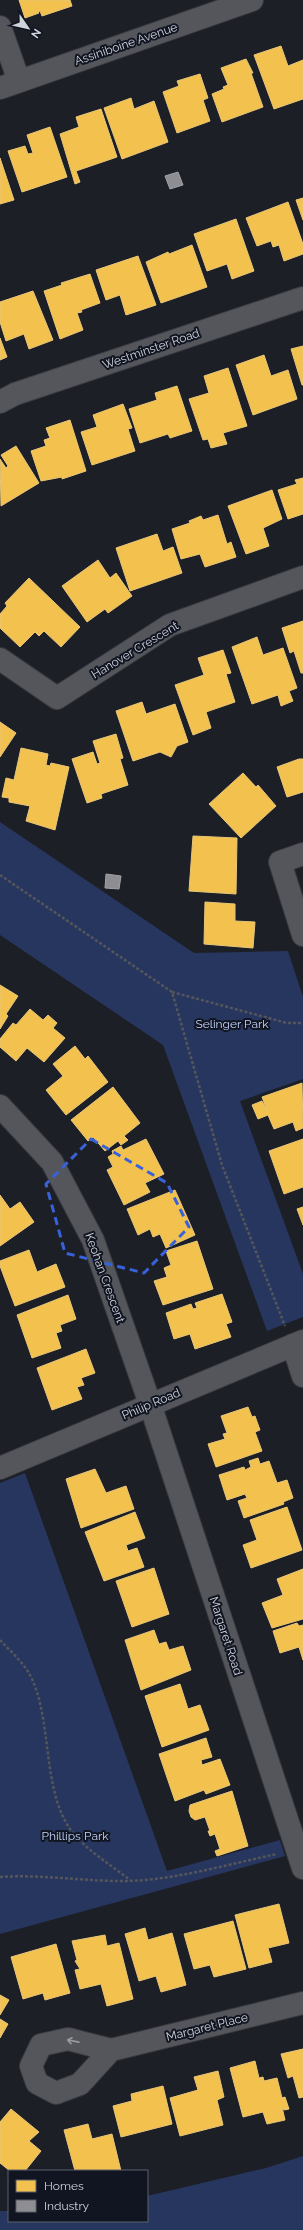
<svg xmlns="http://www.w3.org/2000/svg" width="303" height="2230" font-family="Raleway,sans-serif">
<rect width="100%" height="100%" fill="#1d1f26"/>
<g fill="#27365e">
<path d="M0 822 194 953 288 951 303 997V1079L240 1101 303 1274V1317L267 1331 163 1045 0 935Z"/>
<path d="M25 1473 167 1871 280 1840 285 1856 0 1934V1483Z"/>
<path d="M303 2156V2230H0V2211H9V2221H147V2196L266 2168Z"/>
</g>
<g fill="#f2c14e" stroke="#e8c679">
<path d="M19 0H70L72 6 42 16 40 11 38 12 39 13 25 18Z"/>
<path d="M281 46 288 66 303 60V99L274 109 254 55Z"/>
<path d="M246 59 253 73H251L263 107 222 122 212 94 224 89 223 87 228 85 221 68Z"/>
<path d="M200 74 208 98 203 100 210 121 177 133 163 92 179 86 177 81Z"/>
<path d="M131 98 134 109 154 101 168 142 122 159 104 108Z"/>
<path d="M101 109 117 157 76 171 80 182 75 184 60 134 79 127 76 117Z"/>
<path d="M50 127 67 177 22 192 8 151 25 146 28 154 33 153 27 135Z"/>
<path d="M0 158 14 200 0 204Z"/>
<path d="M303 198V220L296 200Z"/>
<path d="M288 202 303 244V254L284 261 279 245 273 247 271 241 257 246 246 218Z"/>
<path d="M236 219 254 271 232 279 227 264 207 271 194 234Z"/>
<path d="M192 245 207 287 161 303 146 262 168 252 169 254Z"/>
<path d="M138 256 156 305 126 315 120 295 106 300 96 270Z"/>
<path d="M90 274 100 303 81 310 82 312 77 313 83 330 60 339 44 291 62 285 61 283Z"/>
<path d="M33 291 53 340 29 349 24 334 6 341 0 322V302Z"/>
<path d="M0 338 7 357 0 360Z"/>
<path d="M303 346V385H302L291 349Z"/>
<path d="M264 355 271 376 288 370 297 399 253 415 236 365Z"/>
<path d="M228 368 247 426 223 433 227 444 211 448 208 439 203 440 189 399 209 393 204 376Z"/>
<path d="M177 386 192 431 170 438 168 434 140 443 129 409 157 400 155 393Z"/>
<path d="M123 404 132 428 128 429 135 451 92 465 81 432 97 427 93 415Z"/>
<path d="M70 420 86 471 62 479V477L41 481 31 451 46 446 44 440 50 438 46 428Z"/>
<path d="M16 446 39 483 1 506 0 459 6 468 8 466 1 455Z"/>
<path d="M303 478V514L288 519 278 490 297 484 295 480Z"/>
<path d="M272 490 282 519 263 528 269 546 246 554 228 506Z"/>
<path d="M218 515 227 544 231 542 236 557 205 567 200 554 181 559 172 529 190 523 189 521 201 516 203 520Z"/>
<path d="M157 534 163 551 173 547 182 573 130 591 116 548Z"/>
<path d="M98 560 110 578 116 573 132 596 108 613 105 609 87 622 62 586Z"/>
<path d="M29 578 80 627 61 647 44 631 39 636 35 632 20 647 0 628V614L7 606 5 603Z"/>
<path d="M303 621V673H301L294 651 290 653 282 628Z"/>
<path d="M257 637 263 655 283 648 297 688 289 691 293 701 281 706 278 695 252 704 232 647Z"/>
<path d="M223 650 231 673 226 674 235 702 206 712 211 728 193 735 175 685 204 675 198 658Z"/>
<path d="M142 702 146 714 175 704 188 742 177 746 171 757 160 752 133 761 116 711Z"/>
<path d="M0 722 16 733 0 757Z"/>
<path d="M116 734 123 758 120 759 128 785 101 794 102 798 87 803 72 759 93 752 97 764 100 763 93 741Z"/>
<path d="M21 748 48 754 46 765 50 766 51 763 69 767 55 830 26 821 30 806 9 802V798L2 797 6 778 14 780Z"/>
<path d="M299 759H303V792L287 797 277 767Z"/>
<path d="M243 773 256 787 258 785 276 806 241 838 209 804Z"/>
<path d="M193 836 237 838 236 894 189 891Z"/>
<path d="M205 902 235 904V921L255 922 253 948 204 944Z"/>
<path d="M0 985 18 996 6 1014 8 1016 0 1029Z"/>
<path d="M30 1009 43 1020 48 1015 57 1023 53 1028 65 1038 44 1062 27 1048 16 1061 0 1047V1039L13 1023 16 1025Z"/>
<path d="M75 1046 85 1059 88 1056 108 1082 66 1115 46 1090 63 1076 53 1064Z"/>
<path d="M302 1083 303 1128 296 1131 293 1122 274 1129 268 1115 258 1119 252 1105 262 1101 267 1110 262 1097Z"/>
<path d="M113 1087 140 1123 124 1136 128 1140 121 1145 118 1141 105 1151 93 1137 88 1141 71 1120Z"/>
<path d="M146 1139 164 1174 145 1183 150 1192 124 1205 107 1170 113 1167 108 1157 113 1154 112 1151 121 1146 123 1150Z"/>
<path d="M303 1139V1187L284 1194 269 1151Z"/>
<path d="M175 1190 195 1235 166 1248 160 1234 153 1237 150 1229 138 1235 127 1209Z"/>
<path d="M0 1195 10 1209 20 1202 34 1222 0 1246Z"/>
<path d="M303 1207V1225L297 1209Z"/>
<path d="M197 1241 213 1289 163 1305 154 1281 167 1277 164 1268 171 1265 166 1251Z"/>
<path d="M29 1250 37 1272 56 1264 65 1287 15 1306 0 1266V1261Z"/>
<path d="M222 1294 232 1322 226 1324 231 1337 195 1349 190 1334 174 1339 166 1313 191 1304 193 1309 197 1308 195 1303Z"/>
<path d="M68 1295 76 1319 60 1325 62 1331 56 1333 61 1348 32 1358 17 1315Z"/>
<path d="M86 1349 95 1373 81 1378 84 1385 77 1387 82 1399 52 1410 37 1368Z"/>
<path d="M248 1407 252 1417 255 1416 260 1430 255 1432 262 1451 216 1467 208 1444 225 1439 223 1434 227 1433 221 1416Z"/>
<path d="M258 1458 260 1464 269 1461 277 1483 287 1480 293 1498 283 1502 284 1504 244 1518 238 1501 247 1498 245 1494 227 1500 219 1475 244 1467 245 1470 251 1467 249 1461Z"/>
<path d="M95 1469 106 1493 126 1486 134 1509 81 1528 66 1479Z"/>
<path d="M287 1507 302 1550 251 1568 243 1545 257 1540 250 1520Z"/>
<path d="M135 1512 145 1538 126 1545 128 1551 137 1548 144 1567 104 1581 85 1532Z"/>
<path d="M154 1568 169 1614 132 1627 116 1581Z"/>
<path d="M303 1569V1619L272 1628 262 1603 283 1595 277 1579Z"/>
<path d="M297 1623 299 1626 303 1625V1660L299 1647 280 1653 273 1631Z"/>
<path d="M154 1630 159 1644 166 1642 169 1650 183 1646 191 1670 141 1690 125 1640Z"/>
<path d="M180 1684 188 1709 200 1705 209 1730 162 1747 145 1696Z"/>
<path d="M206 1738 212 1757 201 1760 202 1765 220 1759 230 1785 206 1794 204 1790 175 1801 159 1754Z"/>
<path d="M232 1791 248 1846 217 1856 215 1851 220 1849 215 1834 210 1836 208 1831H210L205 1817 195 1820 191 1817 189 1811 190 1805Z"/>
<path d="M279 1904 289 1943 268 1948 272 1962 249 1968 235 1915Z"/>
<path d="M233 1921 246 1969 214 1977 210 1965 194 1969 184 1934Z"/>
<path d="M145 1928 148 1940 172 1933 186 1985 161 1992 156 1976 139 1981 125 1934Z"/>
<path d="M105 1935 107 1946 119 1943 133 1999 107 2006 101 1984 80 1989 75 1970 80 1969 75 1961 77 1960 72 1941Z"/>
<path d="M56 1944 70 1993 45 2000 43 1993 23 1999 11 1957Z"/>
<path d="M0 1995 9 2000 0 2015Z"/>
<path d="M0 2019 8 2024 0 2038Z"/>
<path d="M303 2049V2097L299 2098 293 2076 288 2078 281 2054Z"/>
<path d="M255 2061 259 2078 263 2077 264 2081 277 2078 282 2098 285 2097 289 2109 284 2110 282 2107 285 2120 267 2124 263 2112 243 2117 230 2068Z"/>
<path d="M218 2071 224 2097 217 2100 223 2125 180 2136 170 2098 198 2090 194 2077Z"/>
<path d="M163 2086 172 2124 121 2137 113 2106 132 2101 131 2094Z"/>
<path d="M11 2109 39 2132 29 2141 41 2151 25 2171H10L0 2163V2122Z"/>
<path d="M88 2124 92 2139 112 2134 121 2171H75L64 2130Z"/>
</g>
<g fill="#8d8d92" stroke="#a1a2a8">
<path d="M178 172 183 185 170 189 165 176Z"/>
<path d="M106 874 121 876 119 889 105 888Z"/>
</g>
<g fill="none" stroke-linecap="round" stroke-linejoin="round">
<g stroke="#393a40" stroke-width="24">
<g id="minor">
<path d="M0 27 19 81"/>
<path d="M0 88 252 0"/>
<path d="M0 402 15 394 303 298"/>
<path d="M0 659 57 698 170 625 303 577"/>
<path d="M303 854 280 862 303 935"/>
<path d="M0 1106 52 1162 93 1240 150 1404 303 1868"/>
<path d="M293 1345 303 1376"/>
<path d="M0 1468 303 1341"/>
<path d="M111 2050 80 2084 56 2093 37 2083 31 2066 41 2045 68 2039 111 2050 303 2003"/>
</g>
</g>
<g stroke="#54565c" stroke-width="2.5" stroke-dasharray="3 2" stroke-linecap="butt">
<path d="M0 875 172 992 222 1165 285 1326"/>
<path d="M172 992 287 1023H303"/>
<path d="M0 1640C10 1651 23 1662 30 1675 52 1717 42 1784 68 1826 82 1848 110 1864 130 1880"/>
<path d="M0 1877C44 1874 87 1882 130 1881 179 1879 229 1864 277 1854"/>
</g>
<use href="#minor" stroke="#54565c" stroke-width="22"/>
</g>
<defs><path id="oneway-shaft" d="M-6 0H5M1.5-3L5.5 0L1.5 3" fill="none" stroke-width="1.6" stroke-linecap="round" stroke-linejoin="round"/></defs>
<use stroke="#989ba2" href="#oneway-shaft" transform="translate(73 2041) rotate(-169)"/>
<path fill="none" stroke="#3862d9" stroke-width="3" stroke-dasharray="8 5" stroke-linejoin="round" d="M91 1139 167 1183 189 1227 144 1273 65 1253 46 1184Z"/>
<g text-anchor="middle" stroke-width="4" stroke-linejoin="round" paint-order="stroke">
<g font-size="12" fill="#cfd3dc" stroke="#101521">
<text transform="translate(126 44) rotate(-19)" y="4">Assiniboine Avenue</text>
<text transform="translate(151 349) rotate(-19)" y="4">Westminster Road</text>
<text transform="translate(135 650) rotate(-31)" y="4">Hanover Crescent</text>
<text transform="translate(105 1278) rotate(70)" y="4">Keohan Crescent</text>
<text transform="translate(151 1404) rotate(-23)" y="4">Philip Road</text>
<text transform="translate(226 1636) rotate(72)" y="4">Margaret Road</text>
<text transform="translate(207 2027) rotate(-14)" y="4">Margaret Place</text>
</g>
<g font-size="12" fill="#c4d5fc" stroke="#101521">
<text x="232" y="1028">Selinger Park</text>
<text x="75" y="1840">Phillips Park</text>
</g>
</g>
<rect x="8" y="2170" width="140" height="52" fill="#101521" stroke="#5c616c"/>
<rect x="16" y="2180" width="20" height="12" fill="#f2c14e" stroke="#5c616c"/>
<text x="44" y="2190" font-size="12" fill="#cfd3dc">Homes</text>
<rect x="16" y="2200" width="20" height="12" fill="#8d8d92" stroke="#5c616c"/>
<text x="44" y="2210" font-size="12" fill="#cfd3dc">Industry</text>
<g transform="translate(28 28) rotate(124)" stroke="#101521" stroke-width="3" paint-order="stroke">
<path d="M0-3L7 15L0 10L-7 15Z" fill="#cfd3dc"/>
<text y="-6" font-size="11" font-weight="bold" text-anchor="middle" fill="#cfd3dc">N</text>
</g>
</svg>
